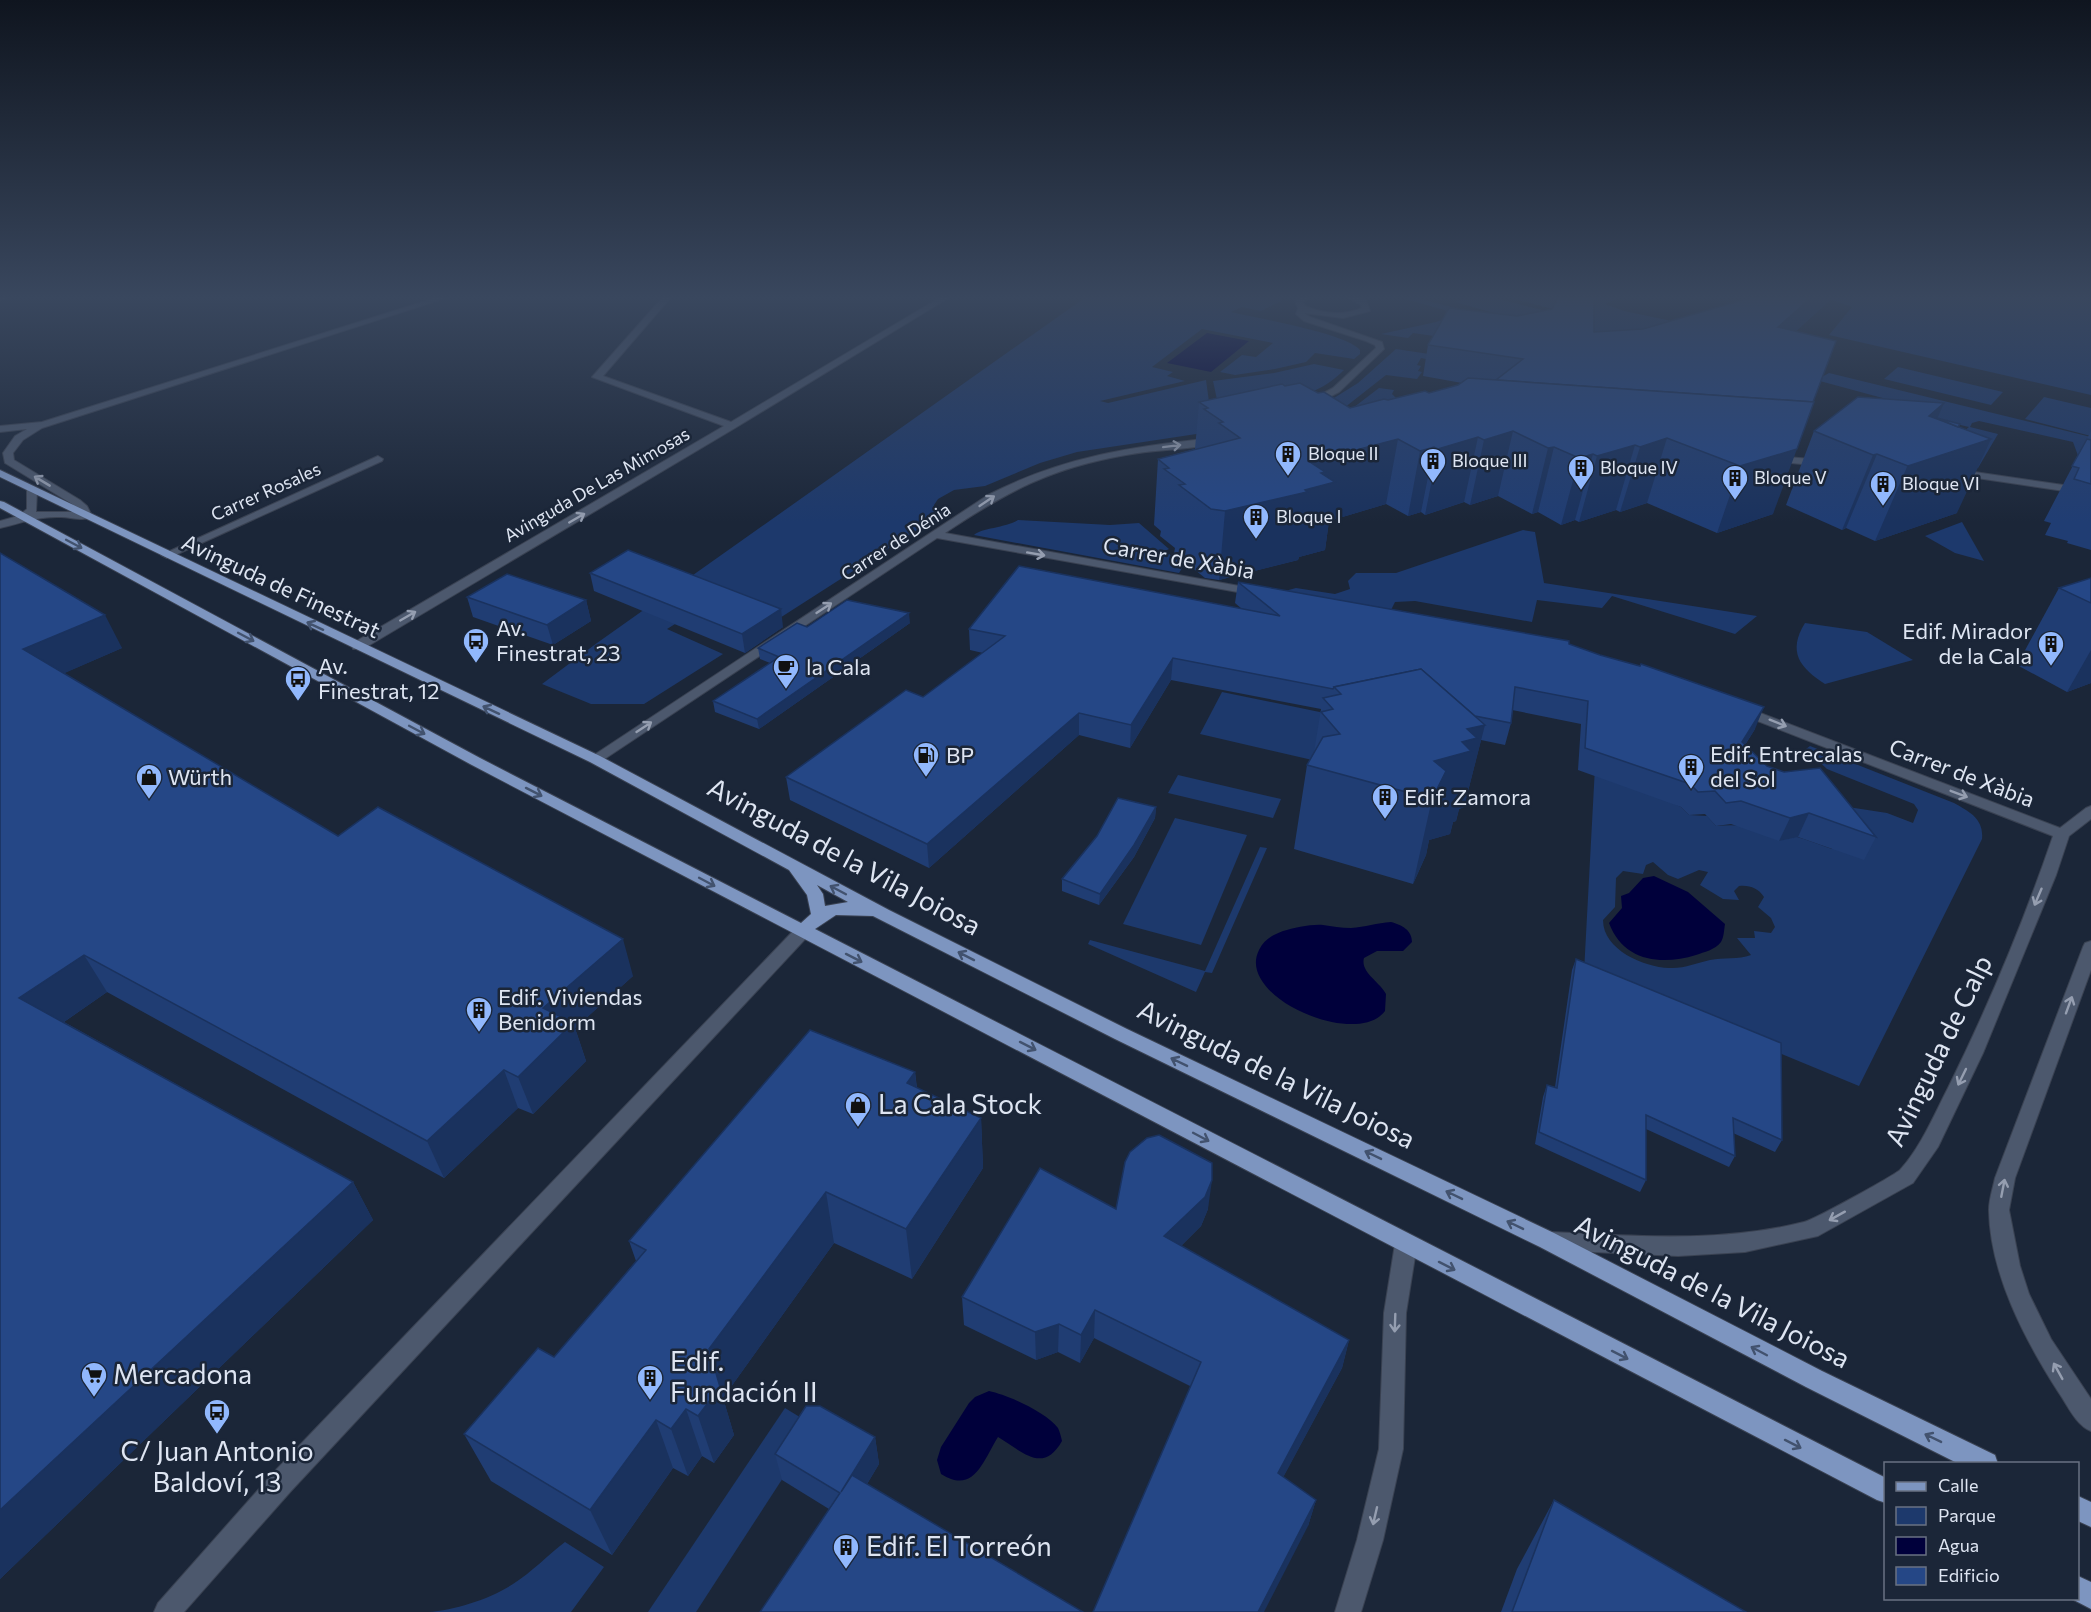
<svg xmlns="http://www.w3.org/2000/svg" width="2091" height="1612" font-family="Commissioner,sans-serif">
<rect width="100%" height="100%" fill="#1b2638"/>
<g fill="#1d396c" fill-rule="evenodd">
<path d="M1086 297H1277L1283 300 1261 311 1242 307 1231 312C1256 318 1346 333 1360 350V354L1354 359 1315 353 1306 362 1275 369 1235 375 1220 372 1242 355 1256 357 1273 343 1202 329 1152 367 1173 372 1167 376 1185 381 1100 401 1108 403 1206 380 1210 409 1203 433 1077 452 1040 463 985 486 954 490 938 499 934 505 939 516 772 623 714 600 667 629 723 654 644 704H591L542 684 597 643Z"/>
<path d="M1408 297H1414L1547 333 1580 316 1506 297H1621L1605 304 1624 311 1810 350 1820 378 1829 373 2091 437 2080 461 2073 442 1979 421 1972 423 1970 427 1998 434 1978 468 1859 458 1937 454 1969 427 1893 409 1890 400 1805 377 1510 347 1413 333 1408 338 1381 334 1436 322 1459 314 1405 299Z"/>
<path d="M1469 297H1490L1554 313 1533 324 1455 302Z"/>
<path d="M1824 297H2091V395L1829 335 1852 307Z"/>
<path d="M1396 349 1429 354 1426 359 1421 358 1417 365 1421 366 1418 371 1422 372 1417 379 1386 375 1344 408 1326 403 1358 383Z"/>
<path d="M1314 364 1344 370C1311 404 1264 403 1219 409L1213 381 1274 373Z"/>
<path d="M1898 367 2003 392 1991 405 1884 379Z"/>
<path d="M1379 388 1394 390 1392 394 1396 398 1392 410C1409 415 1436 421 1447 402L1443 393 1447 388H1465L1449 416 1444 415 1433 422 1380 421 1364 419 1349 411Z"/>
<path d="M2044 397 2091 408V436L2025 419Z"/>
<path d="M1018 520 1110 525 1139 523 1169 549 1165 551 1184 565 1179 573 974 535C981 528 1005 528 1018 520Z"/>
<path d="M1962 522 1984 561 1955 553 1925 536Z"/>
<path d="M1523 530 1535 532 1544 583 1757 616 1735 634 1612 596 1602 608 1537 600 1532 622 1415 601 1395 602 1391 610 1285 591 1296 588 1335 594 1350 589 1348 581 1356 573H1396Z"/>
<path d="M1805 623 1867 632 1913 660 1825 684C1800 668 1787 652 1805 623Z"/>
<path d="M1222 692 1339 716 1321 762 1200 734Z"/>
<path d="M1810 746 1954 803C1970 812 1984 819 1982 839L1859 1086 1584 972 1595 767 1681 807 1689 815 1707 816 1716 826C1756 822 1795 835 1832 849L1848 807 1887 813 1913 823 1918 810 1914 804 1827 769 1806 749ZM1653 862 1668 875 1678 879 1699 870 1708 872 1700 885 1723 899 1739 900 1734 891 1739 886C1750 885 1758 888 1764 897L1758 907 1771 918 1775 927 1771 933 1754 931 1755 938H1737L1751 955C1738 960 1724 957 1710 960 1696 963 1684 969 1669 968 1644 967 1603 950 1603 920L1615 907 1616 878 1623 871 1643 874 1646 865Z"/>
<path d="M1178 775 1281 799 1273 818 1168 793Z"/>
<path d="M1175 818 1247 835 1201 945 1123 924Z"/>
<path d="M1260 847 1267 848 1212 973 1205 972 1196 992 1088 944 1090 940 1205 971Z"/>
<path d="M785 1408 816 1427 696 1612H648Z"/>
<path d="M565 1542 604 1567 571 1612H428C455 1610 490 1599 513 1584 532 1572 548 1555 565 1542Z"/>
</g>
<g fill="#00003b">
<path d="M1207 333 1249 341 1211 372 1167 363Z"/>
<path d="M1654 876 1688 892 1725 924C1724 930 1724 937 1721 942 1715 950 1704 952 1696 955 1661 966 1623 961 1609 923L1622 908 1621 896 1629 893 1643 878Z"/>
<path d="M1391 922C1402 925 1412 930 1412 942L1403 951H1377L1364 958C1360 972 1380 982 1386 994L1385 1011C1357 1049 1235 997 1259 950 1264 940 1272 935 1283 931 1294 928 1311 924 1323 925 1332 926 1341 928 1351 928 1365 927 1377 923 1391 922Z"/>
<path d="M989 1391C1008 1395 1046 1412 1058 1428 1060 1432 1061 1437 1062 1441 1043 1475 1022 1451 998 1437 983 1461 974 1495 941 1474L937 1460 941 1447 969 1403 975 1397Z"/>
</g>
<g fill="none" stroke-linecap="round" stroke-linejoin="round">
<g stroke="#3a4252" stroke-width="2">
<g id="minor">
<path d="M0 297H11L0 300Z"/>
<path d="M438 297H449L42 428 23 440 13 453 14 460 80 500 87 506 92 516C85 522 70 517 61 517 39 516 21 523 0 528V521L18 516 27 509V490L32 487 37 490 36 512H80L72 504 5 463 3 453 15 436 27 429 0 432V426L42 422Z"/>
<path d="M663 297H671L603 376 731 422 941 297H950L735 428 363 649H353L352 646 353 643 724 426 592 377Z"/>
<path d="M1302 297H1311L1303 302 1305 306C1324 314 1343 316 1362 308L1360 304 1346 297H1356L1366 300 1370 311 1343 318 1304 313 1310 317 1382 342 1384 349 1339 392 1310 407 1307 406V402L1333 388 1376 348 1375 345 1366 341 1304 321 1296 314 1298 308 1295 301Z"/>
<path d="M1215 438 1220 441 1219 443C1189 450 1157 449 1126 455 1051 468 1008 491 945 533L1256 589 1262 593 1260 596 937 538 600 762H590L588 759 988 495C1062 457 1133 446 1215 438Z"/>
<path d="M378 456 383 459 382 461 171 557 167 558 161 555Z"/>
<path d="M1775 456 1823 460 1828 463 1823 466 1771 461 1770 459Z"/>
<path d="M1954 469 2091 489V495L1950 474V470Z"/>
<path d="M1742 706 2060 828 2086 808 2091 806V819L2069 836 2056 875 1983 1053 1938 1147 1913 1183 1818 1236 1745 1252 1678 1256 1551 1250 1544 1248 1540 1241 1544 1234 1551 1232C1636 1236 1721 1243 1804 1222 1814 1220 1893 1176 1900 1170 1921 1147 1934 1115 1948 1088 1988 1007 2024 921 2053 836L1737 713 1735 710Z"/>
<path d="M802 926 808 928 810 932 808 936 291 1491 184 1612H154L158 1603 273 1473 796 928Z"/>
<path d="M2091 941V970L2015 1178 2009 1210 2020 1266 2029 1294 2051 1339 2091 1399V1431C2076 1425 2068 1406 2059 1393 2025 1340 1990 1274 1989 1210 1989 1199 1993 1188 1995 1178L2083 947 2085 943Z"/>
<path d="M1406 1235 1413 1237 1417 1244 1406 1313 1403 1449 1383 1540 1361 1612H1335L1357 1540 1379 1449 1384 1313 1395 1244 1399 1237Z"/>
</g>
</g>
<g stroke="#3a4252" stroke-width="2">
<g id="major">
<path d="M0 470 600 756 889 910 1127 1029 1554 1233 1822 1371 1995 1455 1998 1464H1959L1806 1387 1540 1247 1115 1039 873 916 836 915 815 929 1886 1478V1503L1877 1500 470 764 0 508V501L4 502 480 758 801 923 811 914 807 895 789 870 590 762 0 477ZM817 885 848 902 825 906 823 894Z"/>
<path d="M2078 1496 2091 1502V1527L2078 1521Z"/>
<path d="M2078 1576 2091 1582V1609L2070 1598H2078Z"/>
</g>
</g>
<use href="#minor" fill="#4c586d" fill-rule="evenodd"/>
<use href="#major" fill="#7d95c0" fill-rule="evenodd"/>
</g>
<g fill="#203d73">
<path d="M1830 300 1796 331 1773 514 1717 533 1647 503 1620 512 1616 510 1579 522 1575 520 1561 525 1538 512 1532 514 1498 496 1470 505 1464 502 1425 515 1421 512 1408 516 1386 504 1329 521 1325 550 1299 557 1298 560 1219 580 1205 578 1174 553 1175 548 1160 536 1161 531 1154 525 1158 459 1195 449 1199 402 1285 386 1318 393 1350 408 1429 393 1458 385 1462 383 1423 376 1428 345 1594 332 1643 329Z"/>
<path d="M1937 418 1959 427 1957 513 1875 541 1846 528 1842 530 1786 505 1814 431Z"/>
<path d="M2091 431V550L2067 543 2068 541 2045 535 2051 523 2044 521Z"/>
<path d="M0 553 122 648 64 673 338 836 633 976 575 1028 586 1061 533 1114 518 1108 444 1178 107 992 64 1022 353 1182 373 1220 0 1579Z"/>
<path d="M590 573 783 627 745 653 594 591Z"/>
<path d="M2091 578V683L2067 692 2017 665 2059 588Z"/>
<path d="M1238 582 1569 644 1755 729 1745 745 1767 766 1876 837 1864 860 1798 837 1779 841 1731 824 1716 826 1705 814 1689 815 1681 807 1578 770 1581 724 1512 710 1511 723 1505 745 1481 740 1464 807 1459 809 1456 821 1453 822 1450 834 1429 840 1426 855 1413 884 1294 849 1307 765 1314 752 1321 709 1171 680 1130 748 1079 735 929 868 790 800 786 777 923 697 983 653 970 650 969 629 1242 609 1235 603Z"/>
<path d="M467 597 586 600 591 621 553 645 473 617Z"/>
<path d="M910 623 759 729 715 712 713 701 770 663 760 659 758 648 807 627Z"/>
<path d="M1156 807 1155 818 1134 857 1099 905 1062 891V879Z"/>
<path d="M1576 959 1782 1140 1775 1152 1733 1133 1735 1156 1729 1167 1646 1129V1180L1640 1192 1535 1144 1543 1097 1547 1085 1555 1087 1572 970Z"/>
<path d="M915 1072 917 1088 981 1118 983 1168 912 1279 834 1243 723 1398 734 1435 714 1463 702 1456 688 1476 673 1468 612 1555 491 1481 464 1434 554 1357 636 1261 629 1241Z"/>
<path d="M1116 1209H1208L1201 1226 1181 1246 1349 1340 1342 1368 1283 1477 1316 1500 1308 1526 1190 1386 1094 1338 1080 1363 1058 1352 1036 1360 964 1325 962 1297Z"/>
<path d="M875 1437 879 1464 867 1484 829 1509 782 1480 775 1454Z"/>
<path d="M1554 1500 1746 1612H1501L1517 1569Z"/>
</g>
<g fill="#1a325e">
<path d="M1812 297H1831L1830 300 1767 358 1778 327Z"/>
<path d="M1944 403 1918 463 1960 424 1956 433 1991 439 1957 513 1875 541 1929 416Z"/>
<path d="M1513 431 1498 496 1470 505 1484 440Z"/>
<path d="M1478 437 1464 502 1425 515 1438 449Z"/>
<path d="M1667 438 1647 503 1620 512 1640 447Z"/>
<path d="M1398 439 1386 504 1329 521 1325 550 1299 557 1298 560 1219 580 1225 511 1310 462Z"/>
<path d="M1635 445 1616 510 1579 522 1597 456Z"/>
<path d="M1434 447 1421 512 1408 516 1420 451Z"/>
<path d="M1554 447 1538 512 1532 514 1548 448Z"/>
<path d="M1797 449 1773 514 1717 533 1740 466Z"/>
<path d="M1593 454 1575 520 1561 525 1579 458Z"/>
<path d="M1877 454 1846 528 1842 530 1873 455Z"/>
<path d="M586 600 591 621 553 645 547 625Z"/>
<path d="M781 609 783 627 745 653 742 634Z"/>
<path d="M909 613 910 623 759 729 757 719Z"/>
<path d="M105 615 122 648 42 683 23 649Z"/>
<path d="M2091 650V683L2067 692Z"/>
<path d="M1173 658 1171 680 1130 748 1131 725Z"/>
<path d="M1764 707 1755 729 1733 764 1742 742Z"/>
<path d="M1079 713V735L929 868 927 844Z"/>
<path d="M1485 725 1464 807 1459 809 1456 821 1453 822 1450 834 1429 840 1426 855 1413 884 1432 799 1434 761 1462 742 1467 729Z"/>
<path d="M1156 807 1155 818 1134 857 1099 905 1100 894Z"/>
<path d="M1809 813 1798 837 1779 841 1790 818Z"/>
<path d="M623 939 633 976 575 1028 586 1061 533 1114 518 1077 543 1008Z"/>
<path d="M84 955 107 992 45 1035 19 998Z"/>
<path d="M504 1070 518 1108 444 1178 427 1141Z"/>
<path d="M915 1072 920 1123 907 1083Z"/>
<path d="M981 1118 983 1168 912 1279 906 1229Z"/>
<path d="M1212 1180 1208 1209 1201 1226 1161 1265 1164 1236Z"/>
<path d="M353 1182 373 1220 0 1579V1510Z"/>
<path d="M826 1192 834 1243 723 1398 734 1435 714 1463 698 1416 709 1349Z"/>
<path d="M1095 1310 1094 1338 1080 1363 1081 1335Z"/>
<path d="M1059 1324 1058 1352 1036 1360 1035 1332Z"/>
<path d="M1349 1340 1342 1368 1271 1500 1278 1473Z"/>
<path d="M686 1409 702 1456 688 1476 671 1429Z"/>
<path d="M656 1420 673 1468 612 1555 590 1510Z"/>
<path d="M875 1437 879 1464 846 1519 841 1492Z"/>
<path d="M1316 1500 1308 1526 1264 1612H1258Z"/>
</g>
<g fill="#254786" stroke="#1a325e" stroke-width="1.5">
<path d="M1558 297H1594V332L1643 329 1753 297H1812L1778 327 1836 341 1813 402 1496 380 1523 359 1428 345 1449 308 1517 316 1552 309Z"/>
<path d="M1468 378 1814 402 1797 449 1740 466 1667 438 1640 447 1635 445 1597 456 1593 454 1579 458 1554 447 1548 448 1513 431 1484 440 1478 437 1438 449 1434 447 1420 451 1398 439 1310 462 1325 472 1321 473 1335 482 1305 490 1307 492 1225 511 1211 509 1179 485 1185 484 1164 469 1169 468 1158 459 1240 438 1219 423 1223 422 1204 409 1208 408 1199 402 1282 384 1285 386 1300 383 1318 393 1324 392 1350 408 1384 399 1388 400 1425 391 1429 393 1458 385Z"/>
<path d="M1858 397 1944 403 1929 416 1991 439 1908 466 1877 454 1873 455 1814 431Z"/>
<path d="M1937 418 1960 424 1958 427Z"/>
<path d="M2087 439 2091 440V484L2074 479 2079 468 2072 466Z"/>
<path d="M628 550 781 609 742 634 590 573Z"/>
<path d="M0 553 105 615 23 649 338 836 378 807 623 939 543 1008 573 1023 518 1077 504 1070 427 1141 84 955 19 998 353 1182 0 1510Z"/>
<path d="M1019 566 1280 616 1238 582 1569 641V644L1600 655 1640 666 1641 664 1764 707 1742 742 1767 766 1784 772 1820 768 1876 837 1809 813 1790 818 1741 801 1726 803 1715 791 1698 792 1690 784 1585 748 1588 701 1515 687 1511 723 1475 716 1421 669 1334 687 1333 689 1173 658 1131 725 1079 713 927 844 786 777 906 690 923 697 1005 636 969 629Z"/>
<path d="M507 574 586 600 547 625 467 597Z"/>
<path d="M2091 578V603L2059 588Z"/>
<path d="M847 600 909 613 757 719 713 701 779 657 758 648 797 623 807 627Z"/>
<path d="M1421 669 1485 725 1467 729 1477 738 1462 742 1471 751 1434 761 1446 771 1432 799 1307 765 1323 737 1340 734 1321 712 1333 709 1323 698 1341 694 1334 687Z"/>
<path d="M1118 798 1156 807 1134 845 1100 894 1062 879 1097 836Z"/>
<path d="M1576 959 1781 1043 1782 1140 1733 1118 1735 1156 1646 1115V1180L1539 1132 1547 1085 1557 1088Z"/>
<path d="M810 1030 915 1072 907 1083 981 1118 906 1229 826 1192 709 1349 720 1387 698 1416 686 1409 671 1429 656 1420 590 1510 464 1434 538 1348 554 1357 646 1250 629 1241Z"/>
<path d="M1159 1135 1212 1163V1180L1205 1197 1164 1236 1349 1340 1278 1473 1316 1500 1258 1612H1093L1201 1362 1095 1310 1081 1335 1059 1324 1035 1332 962 1297 1040 1168 1116 1209 1125 1162 1130 1152 1147 1138Z"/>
<path d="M806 1406H820L875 1437 841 1492 852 1475 1083 1612H760L840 1493 775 1454Z"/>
<path d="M1554 1500 1746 1612H1512Z"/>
</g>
<defs><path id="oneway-shaft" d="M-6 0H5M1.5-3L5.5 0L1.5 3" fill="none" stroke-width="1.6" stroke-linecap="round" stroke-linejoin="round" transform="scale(1.5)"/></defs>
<g stroke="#959eb0">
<use href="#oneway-shaft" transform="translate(1172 446) rotate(-7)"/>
<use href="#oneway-shaft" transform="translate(42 481) rotate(-149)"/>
<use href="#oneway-shaft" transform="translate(987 501) rotate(-34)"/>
<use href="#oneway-shaft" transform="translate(577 518) rotate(-30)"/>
<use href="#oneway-shaft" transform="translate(1036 554) rotate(10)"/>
<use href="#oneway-shaft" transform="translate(824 608) rotate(-33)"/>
<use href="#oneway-shaft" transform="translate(408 616) rotate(-30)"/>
<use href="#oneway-shaft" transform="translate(1778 723) rotate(22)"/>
<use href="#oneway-shaft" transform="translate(644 727) rotate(-33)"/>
<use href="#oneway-shaft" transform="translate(1959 794) rotate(21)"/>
<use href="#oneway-shaft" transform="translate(2038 897) rotate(113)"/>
<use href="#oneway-shaft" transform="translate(2069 1005) rotate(-70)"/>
<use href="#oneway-shaft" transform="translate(1962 1077) rotate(116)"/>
<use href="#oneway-shaft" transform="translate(2003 1188) rotate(-79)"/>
<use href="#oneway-shaft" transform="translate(1837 1216) rotate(151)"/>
<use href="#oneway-shaft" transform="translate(1395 1323) rotate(92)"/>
<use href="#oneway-shaft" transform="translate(2058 1371) rotate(-119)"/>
<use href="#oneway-shaft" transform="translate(1375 1516) rotate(103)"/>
</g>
<g stroke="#42526e">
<use href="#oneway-shaft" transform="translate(74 544) rotate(28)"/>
<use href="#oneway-shaft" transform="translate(315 626) rotate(-155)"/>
<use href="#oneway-shaft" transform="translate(246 637) rotate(28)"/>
<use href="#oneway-shaft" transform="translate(491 710) rotate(-155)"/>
<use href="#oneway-shaft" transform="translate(417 730) rotate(28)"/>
<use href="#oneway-shaft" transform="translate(534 792) rotate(27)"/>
<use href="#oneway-shaft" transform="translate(707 882) rotate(28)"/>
<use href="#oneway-shaft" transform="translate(838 890) rotate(-152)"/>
<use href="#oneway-shaft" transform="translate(966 956) rotate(-153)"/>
<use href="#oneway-shaft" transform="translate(854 958) rotate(27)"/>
<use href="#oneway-shaft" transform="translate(1028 1046) rotate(27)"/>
<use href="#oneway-shaft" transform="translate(1179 1062) rotate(-154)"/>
<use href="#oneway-shaft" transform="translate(1201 1137) rotate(28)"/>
<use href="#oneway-shaft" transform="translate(1373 1155) rotate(-154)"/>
<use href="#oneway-shaft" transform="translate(1454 1195) rotate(-154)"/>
<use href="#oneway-shaft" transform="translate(1515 1225) rotate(-154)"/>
<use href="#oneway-shaft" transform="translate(1447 1266) rotate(27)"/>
<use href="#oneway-shaft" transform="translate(1759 1351) rotate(-152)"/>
<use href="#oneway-shaft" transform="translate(1620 1355) rotate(27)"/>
<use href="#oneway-shaft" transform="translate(1933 1438) rotate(-154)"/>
<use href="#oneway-shaft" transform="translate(1793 1444) rotate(27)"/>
</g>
<linearGradient id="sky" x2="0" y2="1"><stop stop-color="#0f151f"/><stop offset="0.57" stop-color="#39475e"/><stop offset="1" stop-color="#39475e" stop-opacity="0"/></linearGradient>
<rect width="2091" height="522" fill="url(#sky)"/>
<defs>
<g id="building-pin" transform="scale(1.35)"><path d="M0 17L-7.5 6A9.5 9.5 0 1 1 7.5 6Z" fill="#91b8fd" stroke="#1b2638"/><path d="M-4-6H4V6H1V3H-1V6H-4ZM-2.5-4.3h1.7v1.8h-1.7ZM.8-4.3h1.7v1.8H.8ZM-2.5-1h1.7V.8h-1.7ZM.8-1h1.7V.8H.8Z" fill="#111"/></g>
<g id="bus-pin" transform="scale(1.35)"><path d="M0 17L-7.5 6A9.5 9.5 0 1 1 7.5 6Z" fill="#91b8fd" stroke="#1b2638"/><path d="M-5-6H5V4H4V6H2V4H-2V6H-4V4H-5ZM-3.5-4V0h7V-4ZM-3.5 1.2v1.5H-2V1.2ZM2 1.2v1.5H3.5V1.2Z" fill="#111"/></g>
<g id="cafe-pin" transform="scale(1.35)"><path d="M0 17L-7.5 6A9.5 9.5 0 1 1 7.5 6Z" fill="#91b8fd" stroke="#1b2638"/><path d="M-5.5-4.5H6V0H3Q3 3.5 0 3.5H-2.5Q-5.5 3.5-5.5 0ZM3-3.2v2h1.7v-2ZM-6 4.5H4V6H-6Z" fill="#111"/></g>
<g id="fuel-pin" transform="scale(1.35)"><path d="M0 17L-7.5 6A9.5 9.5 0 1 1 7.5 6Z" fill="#91b8fd" stroke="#1b2638"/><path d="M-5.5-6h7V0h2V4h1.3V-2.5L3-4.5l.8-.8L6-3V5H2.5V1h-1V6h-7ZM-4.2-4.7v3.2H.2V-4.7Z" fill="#111"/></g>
<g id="shop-pin" transform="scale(1.35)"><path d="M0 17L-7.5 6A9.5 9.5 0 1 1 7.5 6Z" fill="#91b8fd" stroke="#1b2638"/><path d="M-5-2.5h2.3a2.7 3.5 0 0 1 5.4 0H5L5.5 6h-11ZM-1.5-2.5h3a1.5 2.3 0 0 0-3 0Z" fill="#111"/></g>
<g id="supermarket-pin" transform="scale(1.35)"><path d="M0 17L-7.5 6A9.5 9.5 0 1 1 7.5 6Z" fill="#91b8fd" stroke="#1b2638"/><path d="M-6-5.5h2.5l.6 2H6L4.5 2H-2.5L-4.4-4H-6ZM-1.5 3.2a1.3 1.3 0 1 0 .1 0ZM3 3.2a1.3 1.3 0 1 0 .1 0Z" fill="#111"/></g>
</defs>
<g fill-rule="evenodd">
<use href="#building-pin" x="1288" y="454"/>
<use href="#building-pin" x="1433" y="461"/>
<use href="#building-pin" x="1581" y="468"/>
<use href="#building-pin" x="1735" y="478"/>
<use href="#building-pin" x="1883" y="484"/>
<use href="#building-pin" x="1256" y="517"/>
<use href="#bus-pin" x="476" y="641"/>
<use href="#building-pin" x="2051" y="644"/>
<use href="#cafe-pin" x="786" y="667"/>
<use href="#bus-pin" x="298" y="679"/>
<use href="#fuel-pin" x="926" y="755"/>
<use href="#building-pin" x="1691" y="767"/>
<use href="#shop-pin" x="149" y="777"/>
<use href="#building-pin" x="1385" y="797"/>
<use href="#building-pin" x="479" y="1010"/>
<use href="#shop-pin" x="858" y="1105"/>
<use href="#supermarket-pin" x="94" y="1375"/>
<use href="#building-pin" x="650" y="1378"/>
<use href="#bus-pin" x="217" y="1412"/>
<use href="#building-pin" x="846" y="1547"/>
</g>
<g text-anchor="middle" stroke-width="5" stroke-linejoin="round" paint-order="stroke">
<g font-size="18" fill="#dee5f2" stroke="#1b2638" text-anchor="start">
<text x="1308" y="460">Bloque II</text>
<text x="1452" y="467">Bloque III</text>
<text x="1600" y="474">Bloque IV</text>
<text x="1754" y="484">Bloque V</text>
<text x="1902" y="490">Bloque VI</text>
<text x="1276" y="523">Bloque I</text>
</g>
<g font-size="18" fill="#dee5f2" stroke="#1b2638">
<text transform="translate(597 485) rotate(-30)" y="6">Avinguda De Las Mimosas</text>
<text transform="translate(266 492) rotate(-24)" y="6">Carrer Rosales</text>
<text transform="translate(896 542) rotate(-33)" y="6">Carrer de Dénia</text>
</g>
<g font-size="22" fill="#dee5f2" stroke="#1b2638">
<text transform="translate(1179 558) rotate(10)" y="8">Carrer de Xàbia</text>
<text transform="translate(281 586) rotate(25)" y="8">Avinguda de Finestrat</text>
<text transform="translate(1962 773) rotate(21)" y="8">Carrer de Xàbia</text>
</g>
<g font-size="22" fill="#dee5f2" stroke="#1b2638" text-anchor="start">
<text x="496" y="636">Av.<tspan x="496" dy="25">Finestrat, 23</tspan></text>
<text x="2032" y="639" text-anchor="end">Edif. Mirador<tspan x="2032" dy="25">de la Cala</tspan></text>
<text x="318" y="674">Av.<tspan x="318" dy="25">Finestrat, 12</tspan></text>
<text x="806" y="675">la Cala</text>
<text x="1710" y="762">Edif. Entrecalas<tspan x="1710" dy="25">del Sol</tspan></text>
<text x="946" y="763">BP</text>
<text x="168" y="785">Würth</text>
<text x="1404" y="805">Edif. Zamora</text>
<text x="498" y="1005">Edif. Viviendas<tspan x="498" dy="25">Benidorm</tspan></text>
</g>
<g font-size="27" fill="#dee5f2" stroke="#1b2638">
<text transform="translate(844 857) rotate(28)" y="9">Avinguda de la Vila Joiosa</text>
<text transform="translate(1939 1051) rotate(-64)" y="9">Avinguda de Calp</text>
<text transform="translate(1276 1075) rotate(26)" y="9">Avinguda de la Vila Joiosa</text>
<text transform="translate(1712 1292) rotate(27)" y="9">Avinguda de la Vila Joiosa</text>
</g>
<g font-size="27" fill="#dee5f2" stroke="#1b2638" text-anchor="start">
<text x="878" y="1114">La Cala Stock</text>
<text x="670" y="1371">Edif.<tspan x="670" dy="31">Fundación II</tspan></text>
<text x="113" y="1384">Mercadona</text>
<text x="217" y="1461" text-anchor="middle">C/ Juan Antonio<tspan x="217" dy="31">Baldoví, 13</tspan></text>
<text x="866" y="1556">Edif. El Torreón</text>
</g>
</g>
<rect x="1884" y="1462" width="195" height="138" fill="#1b2638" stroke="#697282" stroke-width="1.5"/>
<rect x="1896" y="1482" width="30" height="9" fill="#7d95c0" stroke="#697282" stroke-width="1.5"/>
<text x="1938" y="1492" font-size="18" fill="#dee5f2">Calle</text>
<rect x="1896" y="1507" width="30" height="18" fill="#1d396c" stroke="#697282" stroke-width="1.5"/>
<text x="1938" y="1522" font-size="18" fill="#dee5f2">Parque</text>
<rect x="1896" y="1537" width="30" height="18" fill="#00003b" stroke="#697282" stroke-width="1.5"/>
<text x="1938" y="1552" font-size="18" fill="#dee5f2">Agua</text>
<rect x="1896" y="1567" width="30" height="18" fill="#254786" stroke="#697282" stroke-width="1.5"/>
<text x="1938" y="1582" font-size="18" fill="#dee5f2">Edificio</text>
</svg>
